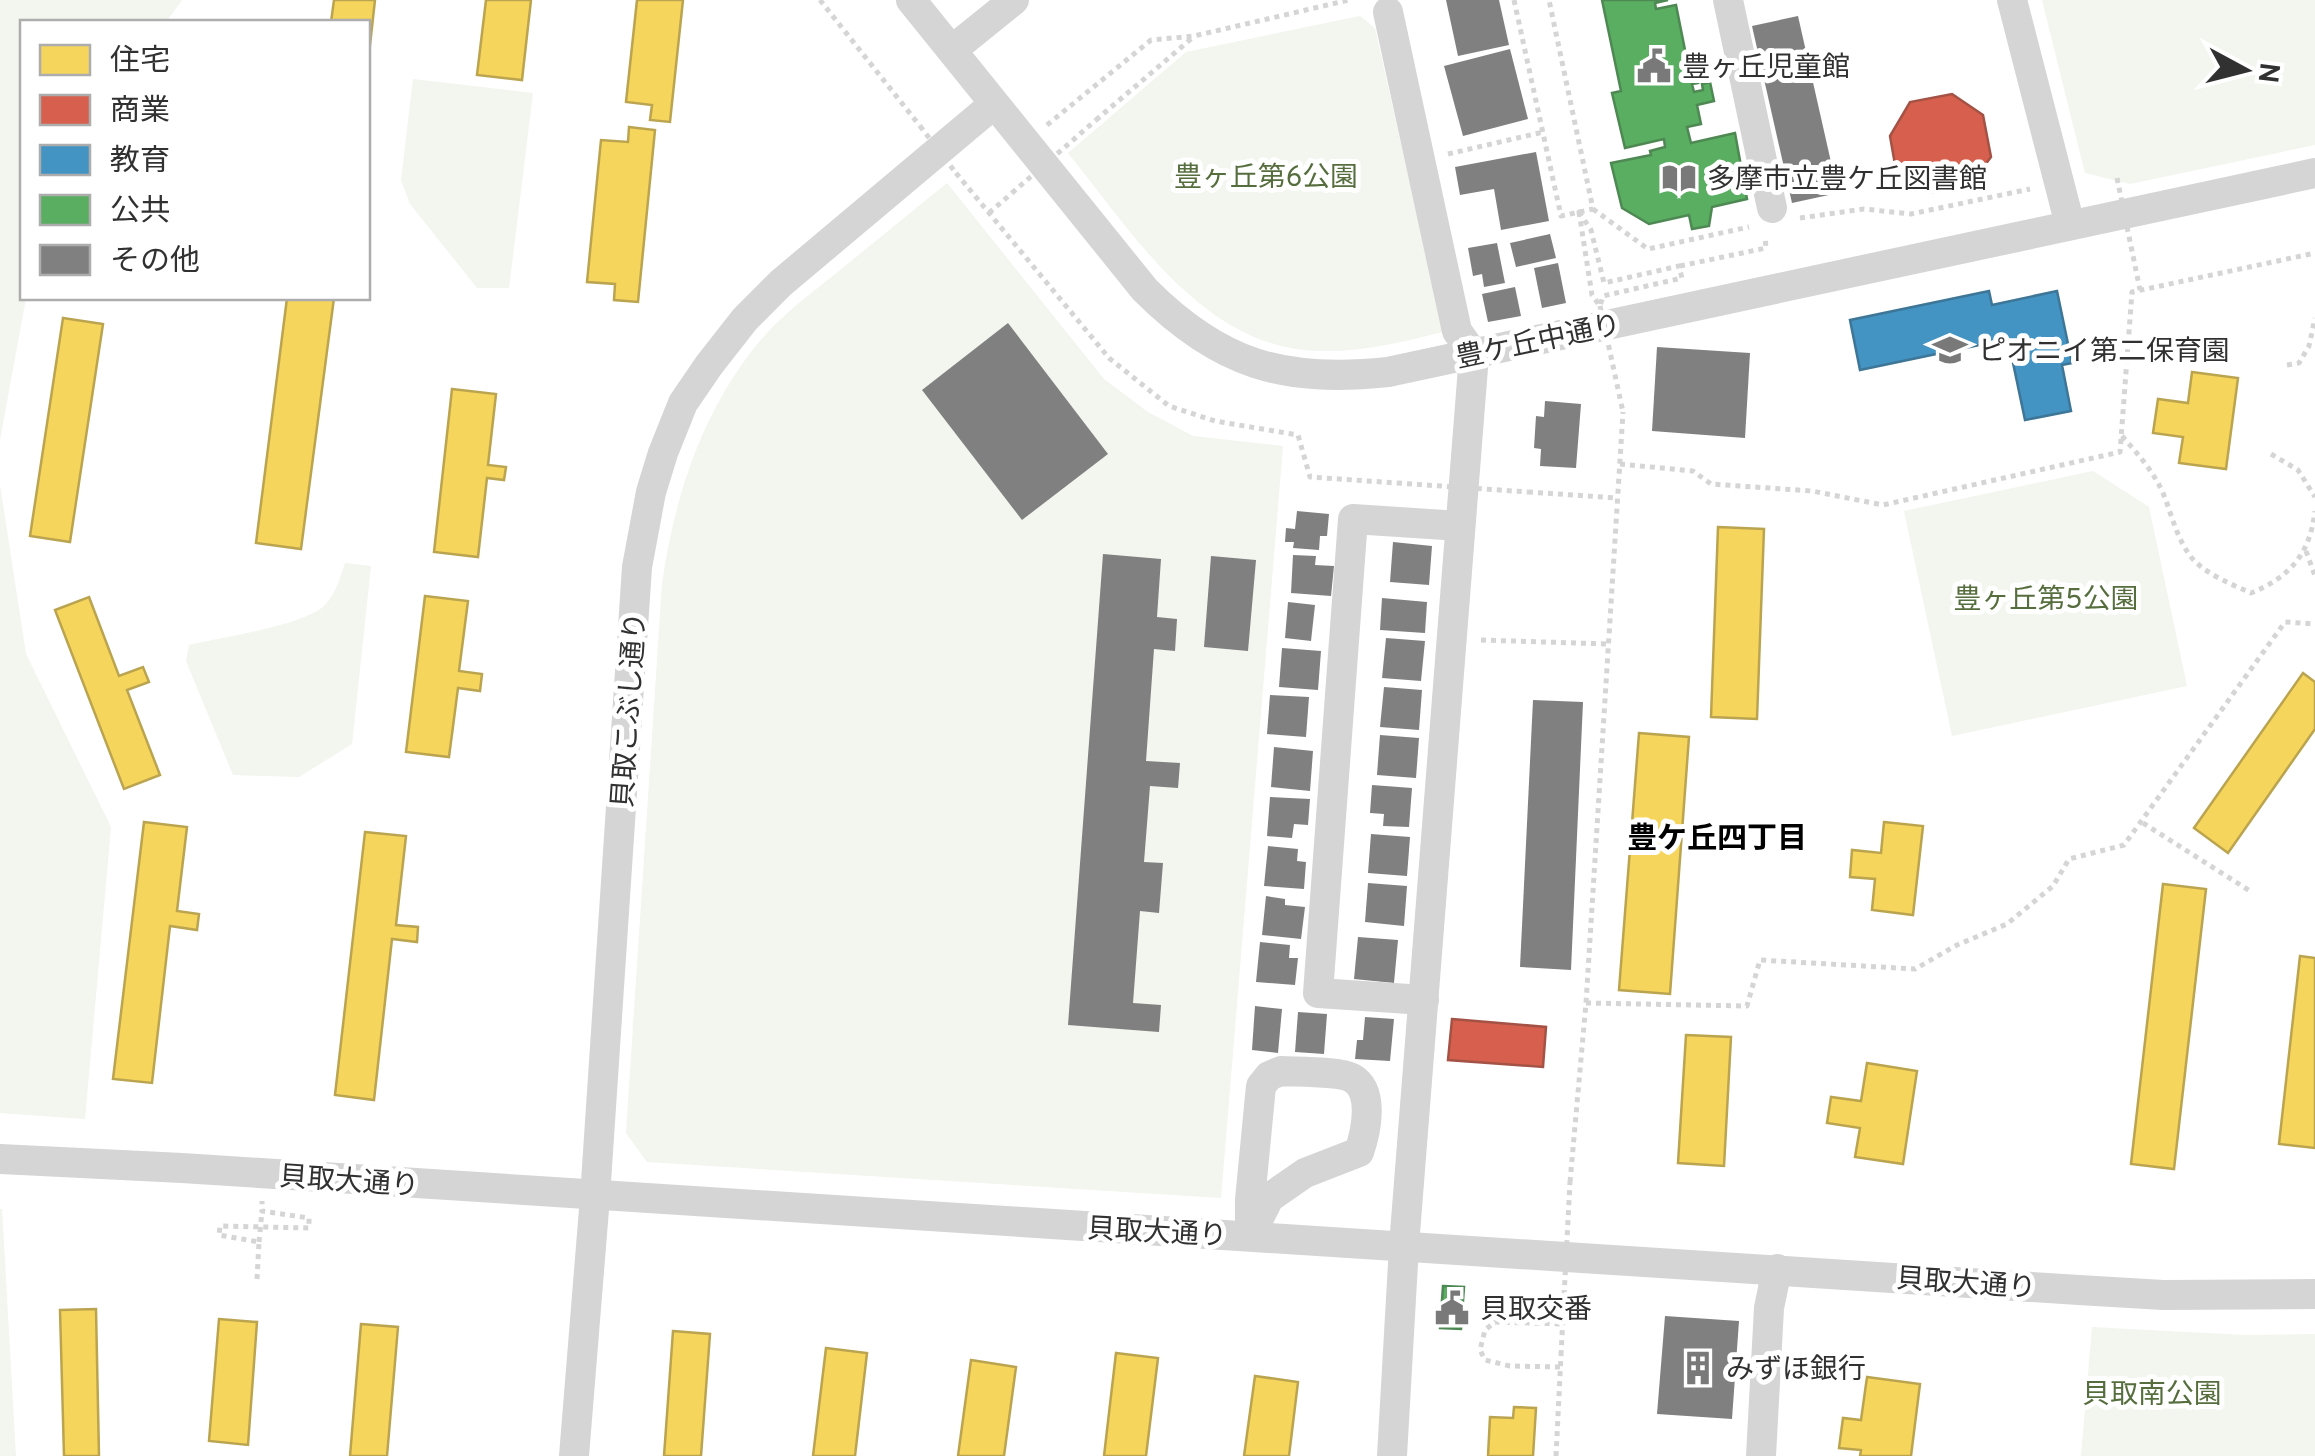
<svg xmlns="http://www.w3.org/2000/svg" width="2315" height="1456" font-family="Overpass,'Noto Sans JP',sans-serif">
<rect width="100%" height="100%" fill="#fff"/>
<g fill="#f2f6ee">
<path d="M0 0H182L166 22H22V298H26L0 440Z"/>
<path d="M2042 0H2315V145L2130 184 2085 173Z"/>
<path d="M1360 16 1375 28 1443 332C1403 342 1362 352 1321 351 1204 350 1133 233 1068 153L1186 52Z"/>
<path d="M413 79 533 93 509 288H477L410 204 401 180Z"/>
<path d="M947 183 1104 379 1148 412 1193 436 1283 446 1221 1198 647 1162 626 1133 662 584C674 501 699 420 751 352 774 321 805 298 834 275 872 244 909 214 947 183Z"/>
<path d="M2093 471 2149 507 2187 686 1952 736 1904 511Z"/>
<path d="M0 485 26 654 111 827 85 1119 0 1113Z"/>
<path d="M345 563 371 566 352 744 299 777 233 775 186 661 189 645C219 638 306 625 325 605 336 593 340 578 345 563Z"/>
<path d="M0 1209H2L16 1456H0Z"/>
<path d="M2092 1327 2244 1335 2315 1334V1456H2081Z"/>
</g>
<g fill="#f6d55c" stroke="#bba44f" stroke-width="2.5">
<path d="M334 0H375L368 63V22H331Z"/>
<path d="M486 0H531L522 80 477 75Z"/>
<path d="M637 0H683L670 122 650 120 652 105 626 102Z"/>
<path d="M629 127 655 130 638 302 614 300 615 284 587 282 601 140 628 142Z"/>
<path d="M287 298H334L301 549 256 543Z"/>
<path d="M63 318 103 324 70 542 30 536Z"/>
<path d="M2192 372 2238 378 2226 469 2179 463 2183 437 2153 433 2158 399 2188 403Z"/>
<path d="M452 389 496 394 488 465 506 467 504 480 487 478 478 557 434 552Z"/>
<path d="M1718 527 1764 529 1757 719 1711 717Z"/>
<path d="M425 596 468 601 459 671 482 674 480 691 458 688 449 757 406 752Z"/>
<path d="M89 597 119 676 143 667 149 682 127 690 160 775 124 789 55 610Z"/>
<path d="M2303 673 2315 682V729L2228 853 2194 828Z"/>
<path d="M1639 733 1689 737 1670 994 1619 990Z"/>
<path d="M144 822 187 827 177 911 199 914 197 930 170 926 152 1083 113 1079Z"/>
<path d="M1884 822 1923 826 1913 915 1872 910 1875 879 1850 877 1852 850 1881 853Z"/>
<path d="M365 832 406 836 396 925 418 927 417 942 392 939 374 1100 335 1095Z"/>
<path d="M2163 884 2206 889 2174 1169 2131 1164Z"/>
<path d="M2300 956 2315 958V1148L2279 1144Z"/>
<path d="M1686 1035 1731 1037 1724 1166 1678 1163Z"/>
<path d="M1867 1063 1917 1071 1903 1164 1855 1157 1860 1128 1827 1123 1831 1097 1861 1101Z"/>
<path d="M96 1309 99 1456H64L60 1310Z"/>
<path d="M219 1319 257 1322 248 1445 209 1441Z"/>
<path d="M361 1324 398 1327 387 1456H350Z"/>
<path d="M673 1331 710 1334 701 1456H664Z"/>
<path d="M826 1348 867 1353 855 1456H813Z"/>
<path d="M1116 1353 1158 1358 1146 1456H1104Z"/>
<path d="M971 1360 1016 1367 1004 1456H958Z"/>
<path d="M1255 1376 1298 1382 1289 1456H1244Z"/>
<path d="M1867 1377 1920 1384 1911 1456H1860L1861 1450 1839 1448 1843 1418 1861 1420Z"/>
<path d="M1514 1407 1536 1408 1533 1456H1488L1490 1417 1513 1418Z"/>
</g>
<g fill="#d6604d" stroke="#a45245" stroke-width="2.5">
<path d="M1952 94 1983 115 1991 157 1969 186 1929 193 1897 176 1890 136 1910 102Z"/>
<path d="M1452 1019 1546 1027 1543 1067 1448 1060Z"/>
</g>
<path fill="#4393c3" stroke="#3e7697" stroke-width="2.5" d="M1989 291 1992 305 2057 291 2072 363 2062 365 2071 411 2025 420 2008 339 1860 370 1850 320Z"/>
<g fill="#5aae61" stroke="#4e8853" stroke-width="2.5">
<path d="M1602 0H1668L1655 3 1656 9 1676 5 1686 55 1691 54 1698 83 1692 84 1694 92 1703 90 1702 84 1710 82 1714 101 1697 105 1701 124 1687 127 1691 143 1735 133 1747 199 1712 207 1709 226 1692 229 1689 215 1649 224 1622 208 1611 163 1651 155 1650 151 1665 147 1664 139 1625 148 1612 93 1621 91Z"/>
<path d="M1443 1286 1464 1287 1461 1329 1440 1328Z"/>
</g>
<g fill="#808080">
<path d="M1446 0H1499L1509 45 1458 56Z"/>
<path d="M1798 16 1838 193 1792 203 1752 26Z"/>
<path d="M1510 49 1528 119 1463 136 1444 66Z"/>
<path d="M1536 152 1549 221 1501 230 1494 189 1460 195 1455 167Z"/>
<path d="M1550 234 1556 258 1516 267 1510 243Z"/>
<path d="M1497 243 1505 283 1484 287 1482 274 1473 276 1468 248Z"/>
<path d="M1558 263 1566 303 1542 308 1534 268Z"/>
<path d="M1515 287 1521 316 1488 322 1482 294Z"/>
<path d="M1008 323 1108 454 1022 520 922 390Z"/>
<path d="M1657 347 1750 353 1745 438 1652 431Z"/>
<path d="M1545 401 1581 404 1576 468 1540 466 1541 449 1534 448 1536 416 1544 417Z"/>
<path d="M1297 511 1329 514 1327 536H1320L1319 550 1293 548 1294 542H1285L1286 528 1295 529Z"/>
<path d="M1393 542 1432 546 1429 585 1390 582Z"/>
<path d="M1103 554 1161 559 1157 617 1177 619 1175 651 1154 649 1146 761 1180 763 1178 788 1150 786 1144 862 1163 863 1159 913 1140 911 1133 1003 1161 1005 1159 1032 1068 1025Z"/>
<path d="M1293 555 1316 556 1315 565 1334 566 1331 596 1291 593Z"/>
<path d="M1211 556 1256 560 1248 651 1204 647Z"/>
<path d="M1382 598 1427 602 1425 633 1380 630Z"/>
<path d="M1288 602 1315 605 1311 641 1285 638Z"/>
<path d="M1386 638 1425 641 1421 681 1382 678Z"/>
<path d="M1282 648 1321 651 1318 690 1279 687Z"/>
<path d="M1384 687 1422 690 1419 730 1380 727Z"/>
<path d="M1270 695 1309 697 1306 737 1267 734Z"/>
<path d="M1533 700 1583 702 1571 970 1520 967Z"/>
<path d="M1380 735 1419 738 1416 778 1377 775Z"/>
<path d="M1274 747 1313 751 1310 791 1271 787Z"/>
<path d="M1372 785 1412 788 1409 827 1383 826 1384 814 1370 813Z"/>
<path d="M1270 797 1310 799 1308 825 1294 824 1292 838 1267 836Z"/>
<path d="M1371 834 1410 837 1407 876 1368 873Z"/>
<path d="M1268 846 1298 849 1297 861 1306 862 1304 889 1264 886Z"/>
<path d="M1368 883 1407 886 1404 926 1365 922Z"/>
<path d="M1266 896 1285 899V905L1305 907 1301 939 1262 935Z"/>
<path d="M1358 937 1398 940 1394 983 1354 979Z"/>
<path d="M1260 942 1290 945 1289 958H1298L1295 985 1256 982Z"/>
<path d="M1255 1006 1282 1009 1278 1053 1252 1050Z"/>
<path d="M1298 1012 1327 1014 1324 1054 1295 1052Z"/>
<path d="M1365 1017 1394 1019 1390 1061 1355 1059 1357 1040H1363Z"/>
<path d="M1665 1316 1739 1321 1732 1419 1657 1414Z"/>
</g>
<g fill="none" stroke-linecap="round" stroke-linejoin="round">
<g stroke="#d5d5d5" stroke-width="5" stroke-dasharray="5 5" stroke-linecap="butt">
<path d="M820 0 920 126"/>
<path d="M1514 0 1561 216 1593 209 1549 0"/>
<path d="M1096 120 1192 38"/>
<path d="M1047 125 1151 40 1194 36 1349 0"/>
<path d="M1448 154 1543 132"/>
<path d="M956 173 1109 358 1169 406 1215 421 1298 435 1310 477 1397 483"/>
<path d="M1593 209 1648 249 1749 227"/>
<path d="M1579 212 1591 230 1604 283 1679 266 1682 278 1603 296 1600 306 1592 295Z"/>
<path d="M989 213 1012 193"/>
<path d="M1800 218 1864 209 1911 214 2030 189"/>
<path d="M1680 266 1766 248 1765 236"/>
<path d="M2287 365 2299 363 2309 346 2315 318"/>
<path d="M2122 436C2138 454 2153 471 2163 493 2172 515 2176 537 2191 557 2205 574 2231 584 2251 593 2290 577 2310 554 2315 511"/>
<path d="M2271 454 2298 470 2315 497"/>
<path d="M1620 464 1693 471 1711 484 1812 491 1883 505 2120 452 2132 292 2315 253"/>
<path d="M1528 492 1617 498"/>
<path d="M2306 551 2315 576"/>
<path d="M1481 640 1608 644"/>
<path d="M2143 823 2250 891"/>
<path d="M1586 1003 1747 1006 1760 960 1915 969 1957 945 2007 924 2053 886 2069 859 2124 845 2285 622 2315 624"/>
<path d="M1570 1182 1586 1003 1623 412"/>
<path d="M259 1242 262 1211"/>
<path d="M257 1279 259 1242 219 1235 220 1226 309 1228V1218L262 1211V1201"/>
<path d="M1560 1367 1510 1366 1485 1360 1480 1350 1485 1330 1495 1322 1563 1324"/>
<path d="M1556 1456 1561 1355"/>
</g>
<g stroke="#d5d5d5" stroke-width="30">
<path d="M911 0 1145 290C1220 365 1284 383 1388 372L2315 173"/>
<path d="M1728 0 1772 208"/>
<path d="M2012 0 2070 225"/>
<path d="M1388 12 1457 331 1474 355 1404 1246 1392 1456"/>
<path d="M952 50 1014 0"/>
<path d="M1424 1000 1318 993 1353 519 1460 526"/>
<path d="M1281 1071C1297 1072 1339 1071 1352 1078 1375 1091 1366 1132 1359 1152L1305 1173 1269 1198 1250 1236V1200L1261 1086 1269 1076Z"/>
<path d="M0 1159 182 1168 2079 1290 2163 1295 2315 1294"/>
<path d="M574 1456 595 1197 637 567 651 492 663 453 683 403 709 365 745 319 781 283 994 104"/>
<path d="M1761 1456 1769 1308 1777 1269"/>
</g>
<g stroke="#d5d5d5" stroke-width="5" stroke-dasharray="5 5" stroke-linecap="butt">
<path d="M920 126 956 173"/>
<path d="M2117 178 2140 290"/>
<path d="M1012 193 1096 120"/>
<path d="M1600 306 1623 412"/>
<path d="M1397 483 1528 492"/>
<path d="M1561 1355 1570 1182"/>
</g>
</g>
<defs>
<g id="civic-bare" transform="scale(2.7)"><path d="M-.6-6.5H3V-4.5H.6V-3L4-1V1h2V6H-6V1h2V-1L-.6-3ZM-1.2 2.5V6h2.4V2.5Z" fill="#797979" stroke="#fff" stroke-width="2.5" paint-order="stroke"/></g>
<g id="library-bare" transform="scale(2.7)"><path d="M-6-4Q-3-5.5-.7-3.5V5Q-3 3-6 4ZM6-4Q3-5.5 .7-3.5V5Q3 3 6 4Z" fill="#797979" stroke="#fff" stroke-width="2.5" paint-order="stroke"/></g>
<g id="school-bare" transform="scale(2.7)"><path d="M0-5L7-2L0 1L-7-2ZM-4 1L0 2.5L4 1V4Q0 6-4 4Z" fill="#797979" stroke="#fff" stroke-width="2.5" paint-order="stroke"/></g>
<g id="building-bare" transform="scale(2.7)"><path d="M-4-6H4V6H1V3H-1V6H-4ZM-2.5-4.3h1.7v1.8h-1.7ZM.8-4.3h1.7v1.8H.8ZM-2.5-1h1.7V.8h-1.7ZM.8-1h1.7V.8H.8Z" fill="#797979" stroke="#fff" stroke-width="2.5" paint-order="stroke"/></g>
</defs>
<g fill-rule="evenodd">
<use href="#civic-bare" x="1654" y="66"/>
<use href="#library-bare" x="1679" y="178"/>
<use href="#school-bare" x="1950" y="350"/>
<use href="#civic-bare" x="1452" y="1308"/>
<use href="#building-bare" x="1698" y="1368"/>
</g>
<g text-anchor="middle" stroke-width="10" stroke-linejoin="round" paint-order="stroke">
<g font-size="28" fill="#313131" stroke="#fff" text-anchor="start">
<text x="1682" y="76">豊ヶ丘児童館</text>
<text x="1707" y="188">多摩市立豊ケ丘図書館</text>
<text x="1978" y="360">ピオニイ第二保育園</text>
<text x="1480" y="1318">貝取交番</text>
<text x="1726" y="1378">みずほ銀行</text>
</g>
<g font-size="28" fill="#566e3e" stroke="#fff">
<text x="1266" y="186">豊ヶ丘第6公園</text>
<text x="2046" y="608">豊ヶ丘第5公園</text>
<text x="2152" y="1403">貝取南公園</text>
</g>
<g font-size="28" fill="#313131" stroke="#fff">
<text transform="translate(1538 340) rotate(-12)" y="10">豊ケ丘中通り</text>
<text transform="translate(628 710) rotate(-86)" y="10">貝取こぶし通り</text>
<text transform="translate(349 1180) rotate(4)" y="10">貝取大通り</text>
<text transform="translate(1157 1231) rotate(3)" y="10">貝取大通り</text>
<text transform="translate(1966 1282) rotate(4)" y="10">貝取大通り</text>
</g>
<g font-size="30" font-weight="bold" fill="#000" stroke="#fff">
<text x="1717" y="848">豊ケ丘四丁目</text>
</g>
</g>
<rect x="20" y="20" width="350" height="280" fill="#ffffff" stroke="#adadad" stroke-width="2.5"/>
<rect x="40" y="45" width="50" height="30" fill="#f6d55c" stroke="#adadad" stroke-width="2.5"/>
<text x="110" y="70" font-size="30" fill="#313131">住宅</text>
<rect x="40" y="95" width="50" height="30" fill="#d6604d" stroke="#adadad" stroke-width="2.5"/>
<text x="110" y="120" font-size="30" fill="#313131">商業</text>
<rect x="40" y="145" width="50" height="30" fill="#4393c3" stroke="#adadad" stroke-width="2.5"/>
<text x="110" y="170" font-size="30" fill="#313131">教育</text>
<rect x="40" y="195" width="50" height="30" fill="#5aae61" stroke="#adadad" stroke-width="2.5"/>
<text x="110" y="220" font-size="30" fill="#313131">公共</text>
<rect x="40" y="245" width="50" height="30" fill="#808080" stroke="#adadad" stroke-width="2.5"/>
<text x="110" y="270" font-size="30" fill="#313131">その他</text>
<g transform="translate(2245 70) rotate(97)" stroke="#ffffff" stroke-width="8" paint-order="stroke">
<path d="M0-8L18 38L0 25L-18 38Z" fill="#313131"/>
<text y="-15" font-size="28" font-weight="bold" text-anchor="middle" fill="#313131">N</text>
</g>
</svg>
